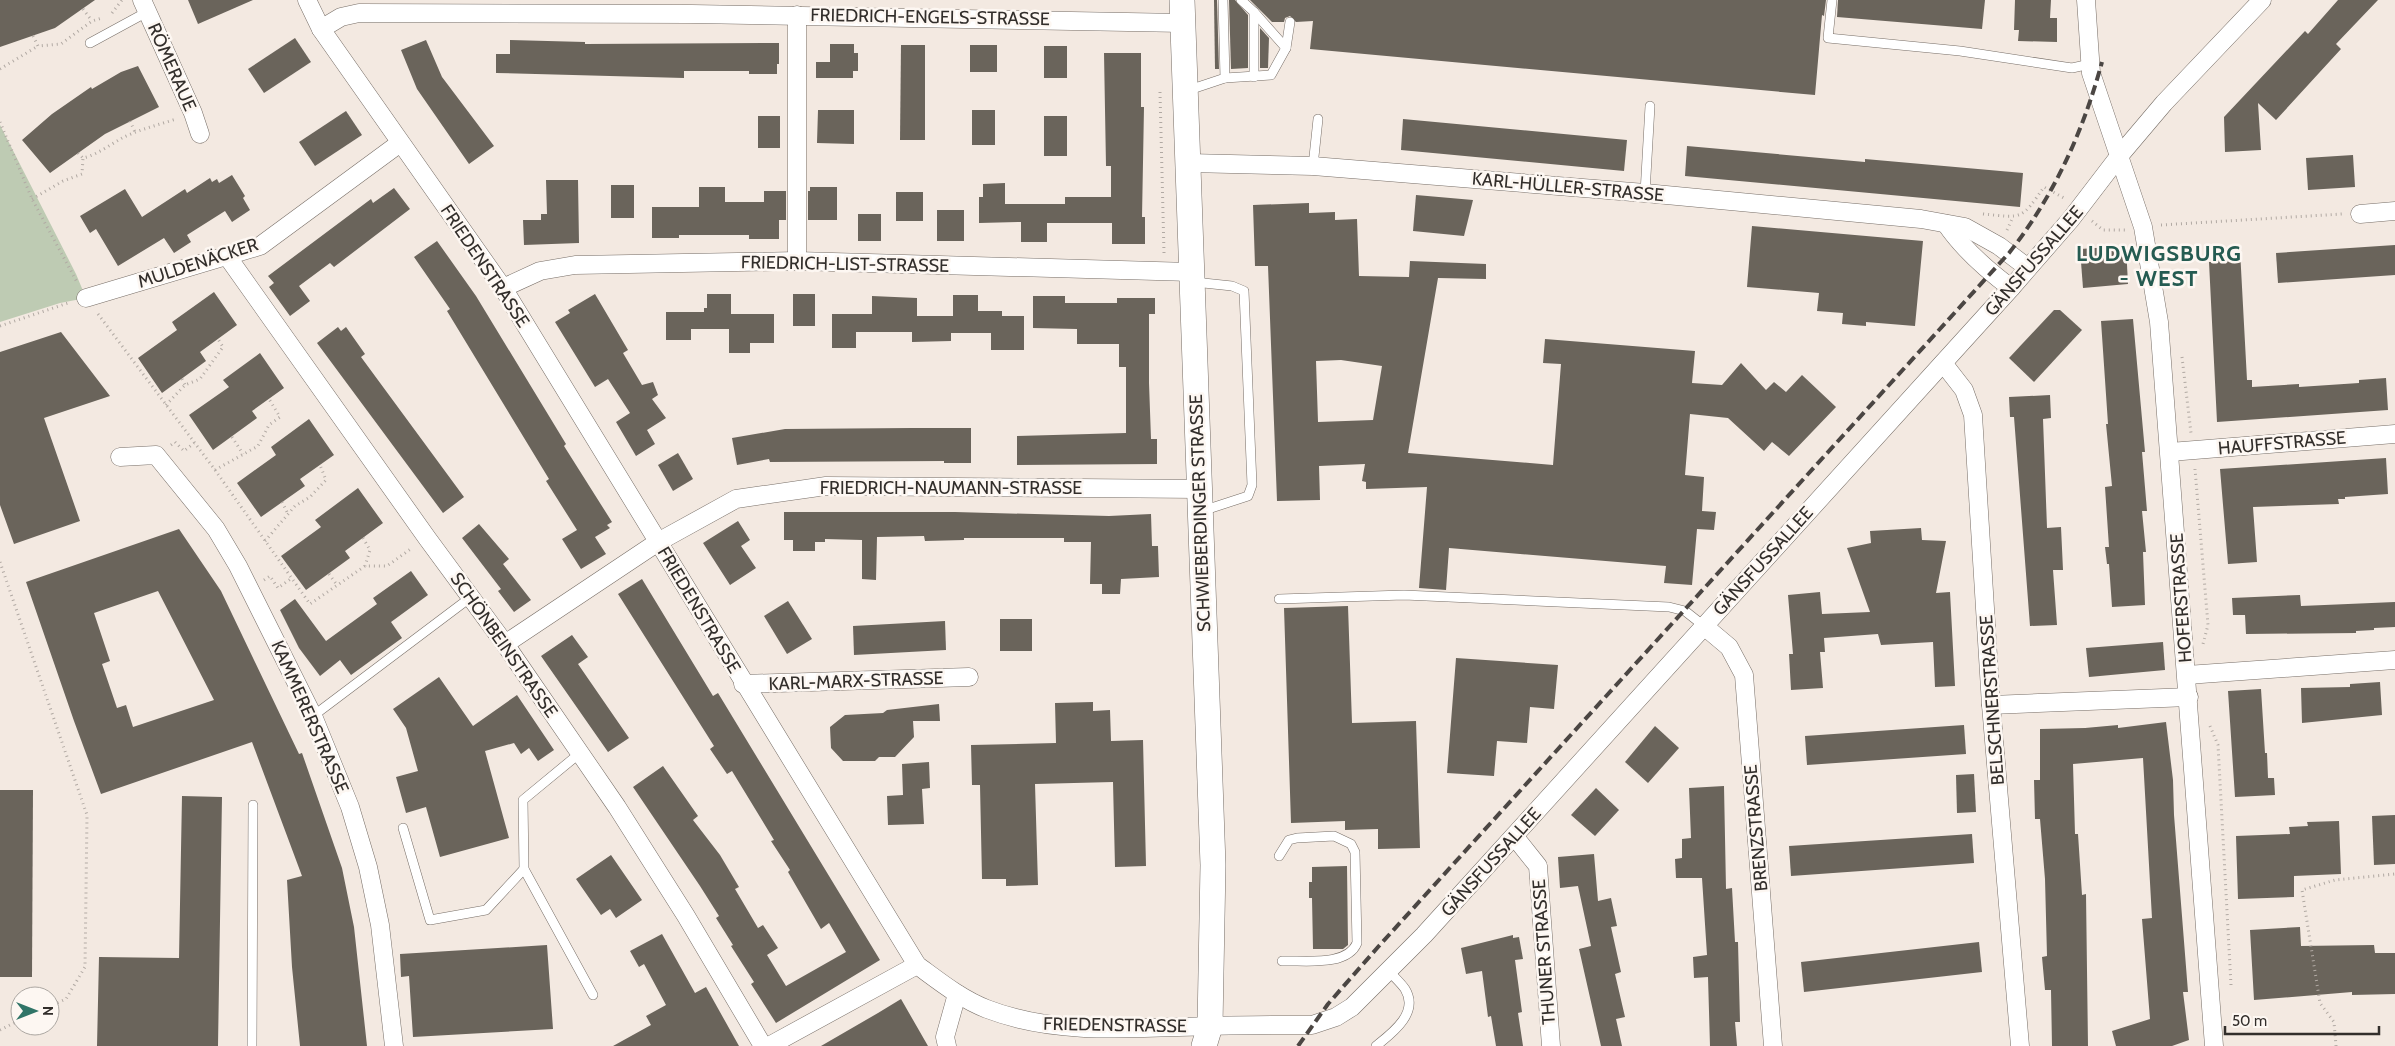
<svg xmlns="http://www.w3.org/2000/svg" width="2395" height="1046" font-family="Cabin,sans-serif">
<rect width="100%" height="100%" fill="#f3e9e1"/>
<path fill="#becbb3" d="M0 125 76 274 86 298 60 303 0 322Z"/>
<g fill="#6a645b" fill-rule="evenodd">
<path d="M0 0H95L55 28 0 47Z"/>
<path d="M188 0H253L198 24Z"/>
<path d="M1214 0H1217L1219 69H1215Z"/>
<path d="M1229 0H1235L1248 15V68L1231 69Z"/>
<path d="M1250 0H1826L1824 16 1822 15 1815 95 1310 49 1313 21 1296 22 1290 16 1285 18 1284 22H1272Z"/>
<path d="M1838 0H1985L1982 29 1837 17Z"/>
<path d="M2015 0H2051L2050 18H2057V42L2018 41 2019 30H2014Z"/>
<path d="M2338 0H2378L2336 44 2341 49 2276 120 2258 103 2261 150 2225 152 2224 117 2305 31 2308 34Z"/>
<path d="M1260 28 1269 38 1268 68H1260Z"/>
<path d="M295 38 311 62 264 93 248 69Z"/>
<path d="M426 40 442 77 494 146 469 164 417 89 401 50Z"/>
<path d="M510 40 585 42V44L777 43H779V64H777V74H749V71H684V78L496 73V54H510Z"/>
<path d="M830 44H854V53H858V71H853V78H816V62H830Z"/>
<path d="M901 45H925V140H900Z"/>
<rect x="970" y="45" width="27" height="27"/>
<rect x="1044" y="46" width="23" height="32"/>
<path d="M1104 53H1141V107H1144L1142 217H1145V244H1112V223H1047V242H1021V222L979 223V197H983V184L1005 183V204H1065V197H1111V166H1106Z"/>
<path d="M138 66 159 107 105 134 50 173 22 140 52 114 91 87 92 89 121 72Z"/>
<path d="M818 110H854V144L817 143Z"/>
<rect x="972" y="110" width="23" height="35"/>
<path d="M346 111 362 135 315 166 299 142Z"/>
<rect x="758" y="116" width="22" height="32"/>
<rect x="1044" y="116" width="23" height="40"/>
<path d="M1403 119 1627 140 1624 171 1401 150Z"/>
<path d="M1687 146 1865 162V159L2023 173 2020 207 1685 176Z"/>
<path d="M2353 155 2355 187 2308 190 2306 158Z"/>
<path d="M232 175 245 196 243 198 250 210 232 222 225 211 187 235 191 242 174 253 164 238 118 266 96 229 90 233 80 216 125 189 142 217 185 189 187 193 210 178 212 182 217 179 219 183Z"/>
<path d="M546 180H578L579 243 524 245 523 220H541V214H547Z"/>
<rect x="611" y="185" width="23" height="33"/>
<path d="M699 187H725V202H764V191H786V220H779V239H749V235H679V238H652V207H699Z"/>
<path d="M810 187H837V220H808V191H810Z"/>
<path d="M394 188 410 209 334 267 330 263 299 286 310 301 290 316 269 287 274 283 268 276 371 199 373 203Z"/>
<rect x="896" y="192" width="27" height="29"/>
<path d="M1416 195 1473 200 1464 236 1413 231Z"/>
<path d="M1309 203V213L1335 212V220L1357 219 1359 276 1409 277 1410 261 1486 264V279L1438 278 1408 453 1553 465 1561 364 1543 363 1545 339 1695 351 1692 383 1722 385 1741 363 1766 390 1774 382 1786 392 1802 375 1836 407 1789 456 1772 442 1764 451 1728 418 1690 414 1685 475 1704 477 1702 511 1716 512 1714 530 1697 529 1692 585 1664 583 1666 566 1449 548 1446 590 1419 588 1427 487 1366 489V482L1362 481 1365 464 1319 466 1320 500 1277 501 1268 266H1255L1253 205ZM1341 360 1382 366 1373 420 1318 422 1316 361Z"/>
<rect x="937" y="210" width="27" height="31"/>
<rect x="858" y="214" width="23" height="27"/>
<path d="M1752 226 1923 241 1915 326 1866 322V326L1842 324 1843 313 1817 311 1819 293 1747 287Z"/>
<path d="M437 241 476 296 566 444 564 446 612 522 607 525 610 528 595 537 606 554 581 569 562 539 577 530 546 481 549 479 447 311 450 309 414 257Z"/>
<path d="M2395 245V275L2278 283 2276 253Z"/>
<path d="M2126 246 2128 284 2083 288 2080 249Z"/>
<path d="M2240 250 2247 380H2252V387L2299 384V387L2359 383V380L2386 378 2388 410 2217 422 2209 262H2212V252Z"/>
<path d="M214 292 237 325 200 352 206 361 162 393 138 358 177 330 172 322Z"/>
<path d="M595 294 628 350 623 353 642 385 653 382 658 395 652 399 666 418 647 430 655 444 636 456 616 422 630 413 608 379 595 387 555 322 570 313 568 310Z"/>
<path d="M707 294H731V314H774V343H750V353H729V329H691V340H666V312H704V308H707Z"/>
<rect x="793" y="294" width="22" height="32"/>
<path d="M953 295H978V311H1002V316H1024V350H991V333H951V341L912 342V332H856V348H832V314H872V296L917 298V316H953Z"/>
<path d="M1033 296H1065V303H1117V298H1155V314H1149V383L1151 439H1157V464L1017 465V436L1126 433V367H1119V344H1077V329L1033 328Z"/>
<path d="M2054 310H2060L2082 330 2034 382 2009 358Z"/>
<path d="M2133 319 2145 452H2142L2147 511H2142L2146 552H2143L2145 605 2112 607 2109 564H2107L2105 547H2109L2105 487 2112 486 2106 424H2108L2101 321Z"/>
<path d="M338 327 341 331 346 327 365 354 361 357 464 497 443 513 317 343Z"/>
<path d="M61 332 110 396 44 418 80 521 14 544 0 505V352Z"/>
<path d="M260 353 284 388 252 411 257 418 213 450 189 415 229 387 223 380Z"/>
<path d="M2050 395 2051 418 2043 419 2047 528 2061 527 2063 570H2053L2057 625 2030 626 2014 417H2010L2009 397Z"/>
<path d="M309 419 334 455 300 479 305 486 261 517 237 483 276 455 271 447Z"/>
<path d="M911 428H971V463H944V461L770 462 769 459 737 465 732 438 785 429Z"/>
<path d="M678 453 693 479 673 491 658 465Z"/>
<path d="M2386 458 2388 494 2345 497V499H2338L2339 504 2253 507 2257 562 2228 564 2220 469Z"/>
<path d="M358 488 383 523 345 551 350 558 306 590 281 556 321 527 315 520Z"/>
<path d="M784 512H955L1109 516 1151 514 1152 546H1158L1159 577 1121 579 1120 594H1102V584H1090L1091 542H1064V538H964V540L925 541 924 536 877 537 876 580 862 579V540L825 539V542H815V551H793V540H784Z"/>
<path d="M738 521 750 540 741 546 756 568 730 585 703 543Z"/>
<path d="M479 524 509 559 503 564 531 600 514 612 498 591 501 589 462 538Z"/>
<path d="M1921 528 1922 540 1946 541 1936 593 1950 592 1955 686 1935 687 1933 642 1881 645 1878 634 1824 638 1825 652H1820L1823 688 1791 690 1789 654H1793L1788 595 1820 592 1822 614 1870 612 1847 548 1871 543 1870 531Z"/>
<path d="M179 529 221 591 299 754 302 753 342 868 354 927 367 1046H300L292 967 287 880 302 876 252 742 101 794 74 721 26 582ZM158 591 214 700 133 727 126 705 117 708 102 664 110 661 94 613Z"/>
<path d="M411 571 428 595 391 622 402 638 351 675 340 660 320 676 299 648 280 610 295 599 326 641 377 604 373 598Z"/>
<path d="M642 579 713 696 718 693 880 960 776 1023 751 984 754 982 731 946 733 945 716 918 719 916 700 886 633 787 663 766 698 816 693 820 720 855 739 887 735 889 758 928 763 925 778 948 767 955 786 986 846 952 829 923 821 929 788 872 790 870 771 841 774 840 732 771 727 774 710 749 714 746 618 594Z"/>
<path d="M2300 595 2301 606 2395 602V627L2374 628V630L2356 631V633L2246 634 2245 615H2233L2232 598Z"/>
<path d="M788 601 812 639 787 654 764 616Z"/>
<path d="M1348 606 1352 723 1416 721 1420 848 1378 849V829L1345 830V821L1291 823 1284 608Z"/>
<rect x="1000" y="619" width="32" height="32"/>
<path d="M945 621 946 650 854 655 853 626Z"/>
<path d="M572 635 588 657 578 664 629 738 608 752 541 656Z"/>
<path d="M2163 642 2165 670 2089 677 2086 648Z"/>
<path d="M1456 658 1558 665 1554 709 1530 707 1527 743 1497 741 1494 776 1447 773Z"/>
<path d="M439 677 473 726 517 695 554 750 538 761 529 748 521 754 514 743 485 751 509 838 440 857 426 807 406 813 396 777 418 771 406 728 393 709Z"/>
<path d="M2380 682 2382 715 2302 723 2301 688 2350 687V684Z"/>
<path d="M2261 689 2265 753H2267L2268 778H2274L2275 795 2235 797 2228 691Z"/>
<path d="M1093 702V711L1110 710 1111 741 1143 740 1146 866 1115 867 1113 782 1035 784 1038 885 1006 886V879H982L980 785H972L971 745 1056 743 1055 703Z"/>
<path d="M939 704 940 721H913L914 737 895 757H879L875 761H843L831 748 830 727 845 715 883 713 887 710Z"/>
<path d="M2166 722 2173 780 2174 815 2188 992H2183L2189 1040 2172 1046H2116L2112 1031 2150 1019 2142 919 2152 918 2143 758 2073 764 2075 834H2078L2082 895 2086 894 2088 1046H2052L2051 990H2045L2042 957 2047 956 2045 879 2040 819H2035L2034 780H2040V729L2085 728 2118 725V728Z"/>
<path d="M1964 725 1966 754 1807 765 1805 736Z"/>
<path d="M1655 726 1679 748 1648 783 1625 762Z"/>
<path d="M929 762 930 788 922 789 924 824 888 825 887 796 903 795 902 764Z"/>
<path d="M1974 774 1976 812 1957 813 1956 775Z"/>
<path d="M1724 786 1726 889 1732 888 1735 942H1738L1740 1022H1735L1737 1046H1710L1708 977 1694 978 1693 957 1707 955 1702 878H1676L1675 859 1682 858V839L1691 838 1689 788Z"/>
<path d="M1596 788 1619 810 1595 836 1571 815Z"/>
<path d="M0 790H33L32 977H0Z"/>
<path d="M182 796 222 797 218 1046H97L99 957 179 958Z"/>
<path d="M2395 815V864L2374 865 2372 816Z"/>
<path d="M2339 821 2341 874 2294 876V897L2238 899 2236 836 2290 834 2289 827 2308 826 2307 822Z"/>
<path d="M1972 834 1974 863 1791 876 1789 846Z"/>
<path d="M1594 854 1598 901 1611 898 1617 926 1611 927 1621 972 1615 974 1625 1017 1616 1019 1622 1046H1601L1579 949 1591 946 1578 886 1560 888 1558 857Z"/>
<path d="M611 855 642 900 616 918 610 909 601 915 576 879Z"/>
<path d="M1347 866 1348 945 1343 949H1313L1312 898H1309V882H1312V867Z"/>
<path d="M2300 927 2301 946 2374 945 2375 953H2395V994L2352 995V992L2254 1000 2250 930Z"/>
<path d="M662 934 695 993 706 987 739 1046H613L651 1025 646 1016 666 1005 644 964 639 967 630 951Z"/>
<path d="M1513 935V938L1519 937 1523 959 1515 960 1522 1012 1518 1013 1523 1046H1496L1491 1016 1488 1017 1482 971 1466 974 1461 948Z"/>
<path d="M1979 942 1982 972 1804 992 1801 962Z"/>
<path d="M547 945 553 1029 413 1037 409 976 401 977 400 954Z"/>
<path d="M901 999 928 1046H821L878 1013Z"/>
</g>
<g fill="none" stroke-linecap="round" stroke-linejoin="round">
<g stroke="#776e67" stroke-width="10">
<g id="service">
<path d="M1241 0 1254 12V77"/>
<path d="M1832 0 1828 38 1960 51 2072 68 2090 64"/>
<path d="M1254 12 1286 48"/>
<path d="M90 43 147 12"/>
<path d="M1225 78 1271 75 1286 48 1290 22"/>
<path d="M1186 91 1225 78 1223 0"/>
<path d="M1313 166 1318 119"/>
<path d="M1645 193 1650 106"/>
<path d="M1194 282 1232 286 1244 291 1252 485 1248 496 1202 511"/>
<path d="M1279 599 1404 595 1669 607 1685 611 1704 626"/>
<path d="M313 716 471 597"/>
<path d="M580 753 523 800 524 869 593 995"/>
<path d="M403 828 430 920 486 910 524 869"/>
<path d="M1279 856 1289 840 1297 838 1334 836 1351 844 1355 852 1357 943C1347 967 1304 960 1282 961"/>
<path d="M252 1046 253 805"/>
<path d="M1376 1046C1391 1034 1420 1013 1405 989 1401 983 1394 977 1389 971"/>
</g>
</g>
<g stroke="#776e67" stroke-width="19">
<g id="minor">
<path d="M142 0 193 113 200 134"/>
<path d="M307 0 321 29 503 288 917 965C939 981 961 999 987 1009 1057 1036 1136 1028 1210 1026 1244 1025 1278 1025 1312 1025L1336 1017 1352 1007 1424 935 2011 288 2071 219 2120 155 2164 103 2262 0"/>
<path d="M2086 0 2091 73 2143 227 2159 322 2214 1046"/>
<path d="M797 15V261"/>
<path d="M321 29 341 17 359 13 692 14 1183 23"/>
<path d="M1189 163 1313 166 1645 193 1921 219 1965 227 1999 246 2028 268"/>
<path d="M2360 214 2395 211"/>
<path d="M1946 224C1963 249 1987 270 2011 288"/>
<path d="M227 256 427 538 505 644 617 807 686 916 763 1046"/>
<path d="M503 288 540 271 575 265 797 261 1191 272"/>
<path d="M86 298 260 246 400 143"/>
<path d="M1943 363 1964 390 1973 415 1991 705 2020 1046"/>
<path d="M2170 452 2395 434"/>
<path d="M120 457 156 455 216 529 238 566 313 716 350 807 368 867 380 925 394 1046"/>
<path d="M1704 626 1729 647 1744 675 1773 1046"/>
<path d="M505 644 658 542 736 499 826 486 1199 489"/>
<path d="M2187 675 2395 660"/>
<path d="M743 684 969 677"/>
<path d="M1991 705 2189 697"/>
<path d="M1514 836 1538 866 1551 1046"/>
<path d="M769 1046 917 965"/>
<path d="M947 1046 945 1037 957 994"/>
</g>
</g>
<g stroke="#776e67" stroke-width="26">
<path id="secondary" d="M1182 0 1213 865 1210 1026 1204 1046"/>
</g>
<g stroke="#b1a9a3" stroke-width="3" stroke-dasharray="1 4" stroke-linecap="butt">
<path d="M83 9 92 21"/>
<path d="M112 13 122 0"/>
<path d="M33 36 38 46 61 44 92 21 102 18"/>
<path d="M0 69 38 46"/>
<path d="M1160 92 1164 253"/>
<path d="M130 121 135 132"/>
<path d="M0 122 32 199 78 284"/>
<path d="M78 153 83 158C97 155 111 144 124 137 141 129 158 125 176 119"/>
<path d="M32 199 63 181 82 174 83 158"/>
<path d="M1983 214C2023 218 2021 220 2044 187L2064 198"/>
<path d="M2092 221 2103 230H2125"/>
<path d="M2161 225 2342 214"/>
<path d="M2007 230 2013 217"/>
<path d="M98 314 215 470 310 604 365 566H387L412 548"/>
<path d="M0 326 68 303"/>
<path d="M2182 357 2191 433"/>
<path d="M182 379 185 385"/>
<path d="M166 405 185 385 200 379 223 347 218 339"/>
<path d="M232 437 243 454"/>
<path d="M171 445 175 442 184 451 194 443"/>
<path d="M2195 469 2208 625 2203 644"/>
<path d="M215 470 258 446 269 425 280 417 269 399"/>
<path d="M282 502 288 514"/>
<path d="M363 538 370 550 365 566"/>
<path d="M265 541 295 506 310 497 326 480 320 465"/>
<path d="M0 562 87 815 85 967 66 999 50 1006"/>
<path d="M329 574 337 585"/>
<path d="M264 580 270 576 278 588 292 578"/>
<path d="M2210 726 2218 745 2231 985"/>
<path d="M0 1030 20 1020"/>
<path d="M2336 1046 2334 1022 2320 1003 2302 890 2335 880 2395 874"/>
</g>
<use href="#service" stroke="#fff" stroke-width="9"/>
<use href="#minor" stroke="#fff" stroke-width="18"/>
<use href="#secondary" stroke="#fff" stroke-width="25"/>
<path stroke="#4b4643" stroke-width="4" stroke-dasharray="10 5" stroke-linecap="butt" d="M1298 1046 1328 1004 1378 947 2009 253C2054 196 2083 132 2102 62"/>
</g>
<g text-anchor="middle" stroke-width="5" stroke-linejoin="round" paint-order="stroke">
<g font-size="18" fill="#322e2b" stroke="#fdf7f2">
<text transform="translate(930 17) rotate(1)" y="6">FRIEDRICH-ENGELS-STRASSE</text>
<text transform="translate(172 67) rotate(66)" y="6">RÖMERAUE</text>
<text transform="translate(1568 187) rotate(5)" y="6">KARL-HÜLLER-STRASSE</text>
<text transform="translate(2034 261) rotate(-49)" y="6">GÄNSFUSSALLEE</text>
<text transform="translate(198 263) rotate(-18)" y="6">MULDENÄCKER</text>
<text transform="translate(845 264) rotate(1)" y="6">FRIEDRICH-LIST-STRASSE</text>
<text transform="translate(485 266) rotate(56)" y="6">FRIEDENSTRASSE</text>
<text transform="translate(2282 443) rotate(-5)" y="6">HAUFFSTRASSE</text>
<text x="951" y="494">FRIEDRICH-NAUMANN-STRASSE</text>
<text transform="translate(1200 513) rotate(-92)" y="6">SCHWIEBERDINGER STRASSE</text>
<text transform="translate(1763 561) rotate(-48)" y="6">GÄNSFUSSALLEE</text>
<text transform="translate(2181 598) rotate(-94)" y="6">HOFERSTRASSE</text>
<text transform="translate(699 610) rotate(59)" y="6">FRIEDENSTRASSE</text>
<text transform="translate(504 645) rotate(55)" y="6">SCHÖNBEINSTRASSE</text>
<text transform="translate(856 681) rotate(-2)" y="6">KARL-MARX-STRASSE</text>
<text transform="translate(1992 700) rotate(-94)" y="6">BELSCHNERSTRASSE</text>
<text transform="translate(310 717) rotate(66)" y="6">KAMMERERSTRASSE</text>
<text transform="translate(1756 828) rotate(-95)" y="6">BRENZSTRASSE</text>
<text transform="translate(1491 862) rotate(-48)" y="6">GÄNSFUSSALLEE</text>
<text transform="translate(1544 952) rotate(-94)" y="6">THUNER STRASSE</text>
<text transform="translate(1115 1025) rotate(1)" y="6">FRIEDENSTRASSE</text>
</g>
<g font-size="22" font-weight="bold" letter-spacing="1" fill="#255b51" stroke="#fdf7f2">
<text x="2159" y="261">LUDWIGSBURG<tspan x="2159" dy="25">- WEST</tspan></text>
</g>
</g>
<g transform="translate(35 1011) rotate(90)"><circle r="24" fill="#fdf7f2" stroke="#aca7a2"/>
<path d="M0-4L9 19L0 12L-9 19Z" fill="#307467"/>
<text y="-8" font-size="14" font-weight="bold" text-anchor="middle" fill="#322e2b">N</text>
</g>
<path d="M2225 1026v8h154v-8" fill="none" stroke="#322e2b" stroke-width="2.5"/>
<text x="2232" y="1026" font-size="15" fill="#322e2b" stroke="#fdf7f2" stroke-width="4" paint-order="stroke">50 m</text>
</svg>
